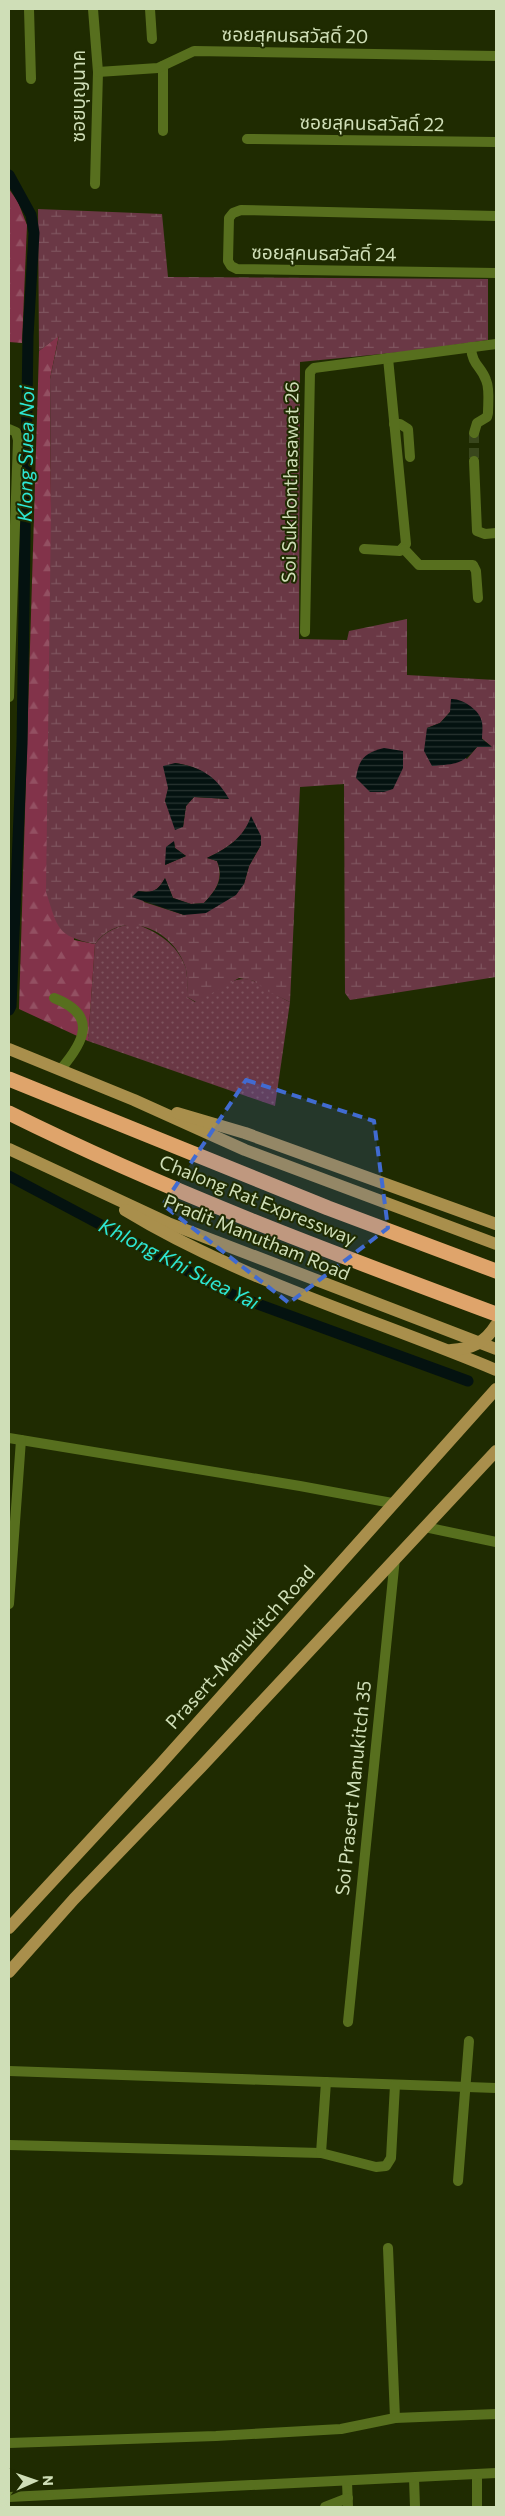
<svg xmlns="http://www.w3.org/2000/svg" width="505" height="2516" font-family="Commissioner,'Noto Sans Thai',sans-serif">
<defs>
<pattern id="grass-dots" width="8" height="8" patternUnits="userSpaceOnUse" patternTransform="scale(1.25)"><rect width="8" height="8" fill="#6a3845"/><path d="M2 2h.1M6 6h.1" fill="none" stroke="#7e545e" stroke-width="1.8" stroke-linecap="round"/></pattern>
<pattern id="forest-firs" width="22" height="20" patternUnits="userSpaceOnUse" patternTransform="scale(1.25)"><rect width="22" height="20" fill="#82334a"/><path d="M5 1l3.5 6h-7zM16 11l3.5 6h-7z" fill="#935062"/></pattern>
<pattern id="wetland-marsh" width="20" height="14" patternUnits="userSpaceOnUse" patternTransform="scale(1.25)"><rect width="20" height="14" fill="#6a3845"/><path d="M1 5h8M5 5V1M11 12h8M15 12V8" fill="none" stroke="#7e545e"/></pattern>
<pattern id="water-rules" width="6" height="5" patternUnits="userSpaceOnUse" patternTransform="scale(1.25)"><rect width="6" height="5" fill="#041210"/><path d="M0 2.5h6" fill="none" stroke="#283431"/></pattern>
</defs>
<rect width="100%" height="100%" fill="#1f2b01"/>
<path fill="url(#grass-dots)" d="M136 924C157 932 177 944 185 966 188 974 187 988 187 997L195 1002C211 992 237 971 256 982 267 989 277 996 290 1002L275 1106 88 1041 95 944C106 930 119 925 136 924Z"/>
<g fill="url(#forest-firs)">
<path d="M9 189 18 202 27 225 22 343 9 342Z"/>
<path d="M59 335 50 379 51 510 74 940 95 944 88 1041 19 1009 39 351Z"/>
</g>
<path fill="url(#wetland-marsh)" fill-rule="evenodd" d="M38 209 162 214 168 277 488 279V340L412 351 300 362 299 639 347 640 349 631 407 619V675L496 680V977L350 1000 345 993 344 784 300 787 290 1002 267 991 254 981 239 978 196 1002 187 997C187 988 188 975 185 966 172 928 122 908 95 944 56 936 58 928 46 892L51 510 50 379 59 336 39 351ZM450 712 491 746 477 747 467 759 427 728 440 723ZM175 763C206 768 209 776 228 799L194 797 186 806 183 827 165 801ZM251 817 261 845 249 866 244 884 184 915 144 902 138 891C153 893 157 892 165 878L173 898 191 904 204 903C216 890 224 879 217 861L207 858C226 849 244 838 251 817ZM174 842 175 848 186 856 165 865Z"/>
<g fill="url(#water-rules)">
<path d="M451 699C462 698 480 710 482 722 483 728 482 734 482 739L492 747H477C462 765 455 764 432 766L424 751 427 728 440 723 450 712Z"/>
<path d="M384 748 403 751V768L393 789 384 792H370L356 778C359 758 365 753 384 748Z"/>
<path d="M175 763C201 767 216 776 229 799L194 797 186 806 183 827 175 830 165 801 168 788 163 766Z"/>
<path d="M251 816 261 836V845L249 866 244 884 236 895 206 913 184 915 132 897 138 891C153 893 158 891 165 878L173 898 191 904 204 903C216 890 225 879 217 861L207 858C226 849 244 838 251 816Z"/>
<path d="M174 841 175 848 186 856 165 865 166 847Z"/>
</g>
<g fill="none" stroke-linecap="round" stroke-linejoin="round">
<g stroke="#041210" stroke-width="11">
<path d="M9 175 31 215 34 233 28 336 22 744 11 1006 9 1010"/>
<path d="M9 1176 233 1295 468 1381"/>
</g>
<path stroke="#39461c" stroke-width="10" stroke-dasharray="10 5" stroke-linecap="butt" d="M474 433V461"/>
<g stroke="#576f1e" stroke-width="10">
<path d="M29 9 31 79"/>
<path d="M93 9 98 72 95 184"/>
<path d="M150 9 152 39"/>
<path d="M163 66V131"/>
<path d="M98 72 158 68 194 51 496 56"/>
<path d="M247 139 496 142"/>
<path d="M496 216 241 210 233 213 229 218 228 261 231 266 237 269 496 273"/>
<path d="M471 347C472 365 481 366 486 380 490 389 488 403 488 413L487 417 477 423 474 433"/>
<path d="M394 424H400L408 429 410 457"/>
<path d="M9 429 16 432 18 440 9 697"/>
<path d="M474 461 477 531 485 534 496 533"/>
<path d="M364 549 400 551 406 544 388 358"/>
<path d="M404 549 419 565H473L476 571 478 598"/>
<path d="M305 632 310 372 314 368 496 344"/>
<path d="M54 998C98 1015 85 1041 60 1070"/>
<path d="M9 1438 300 1486 392 1503"/>
<path d="M425 1527 496 1542"/>
<path d="M9 1604 21 1440"/>
<path d="M348 2022 395 1558"/>
<path d="M9 2071 496 2088"/>
<path d="M9 2145 321 2153 376 2167 386 2166 391 2158 395 2085"/>
<path d="M321 2153 326 2082"/>
<path d="M458 2181 469 2041"/>
<path d="M388 2248 395 2418"/>
<path d="M9 2443 216 2436 341 2429 395 2418 496 2414"/>
<path d="M477 2474V2507"/>
<path d="M414 2478 415 2507"/>
<path d="M347 2482 348 2507"/>
<path d="M9 2497 496 2473"/>
<path d="M325 2507 348 2498"/>
</g>
<g stroke="#a98f4c" stroke-width="12">
<path d="M9 1049 134 1100 245 1150 496 1244"/>
<path d="M177 1113 245 1133 496 1224"/>
<path d="M9 1149 168 1223 496 1349"/>
<path d="M125 1210C240 1280 372 1318 496 1370"/>
<path d="M451 1350C471 1349 485 1343 496 1325"/>
<path d="M9 1928 158 1767 496 1389"/>
<path d="M9 1972 74 1899 201 1767 496 1451"/>
</g>
<g stroke="#dfa46b" stroke-width="15">
<path d="M9 1079 328 1208 496 1271"/>
<path d="M9 1113C166 1191 332 1253 496 1314"/>
</g>
</g>
<path fill="#416bd1" fill-opacity="0.2" stroke="#416bd1" stroke-width="4" stroke-dasharray="10 6" stroke-linejoin="round" d="M246 1080 374 1121 388 1228 289 1303 163 1205Z"/>
<g text-anchor="middle" stroke-width="4" stroke-linejoin="round" paint-order="stroke">
<g font-size="19" fill="#cfdeb7" stroke="#1f2b01">
<text transform="translate(295 35) rotate(1)" y="7">ซอยสุคนธสวัสดิ์ 20</text>
<text transform="translate(78 96) rotate(-90)" y="7">ซอยบุญนาค</text>
<text transform="translate(372 123) rotate(1)" y="7">ซอยสุคนธสวัสดิ์ 22</text>
<text transform="translate(324 253) rotate(1)" y="7">ซอยสุคนธสวัสดิ์ 24</text>
<text transform="translate(290 482) rotate(-89)" y="7">Soi Sukhonthasawat 26</text>
<text transform="translate(258 1200) rotate(22)" y="7">Chalong Rat Expressway</text>
<text transform="translate(257 1237) rotate(22)" y="7">Pradit Manutham Road</text>
<text transform="translate(240 1647) rotate(-48)" y="7">Prasert-Manukitch Road</text>
<text transform="translate(353 1788) rotate(-84)" y="7">Soi Prasert Manukitch 35</text>
</g>
<g font-size="20" font-style="italic" fill="#2de7d5" stroke="#1f2b01">
<text transform="translate(26 454) rotate(-89)" y="7">Klong Suea Noi</text>
<text transform="translate(179 1264) rotate(27)" y="7">Khlong Khi Suea Yai</text>
</g>
</g>
<rect width="505" height="2516" fill="none" stroke="#cfdeb7" stroke-width="20"/>
<g transform="translate(35 2481) rotate(88)" stroke="#1f2b01" stroke-width="4" paint-order="stroke">
<path d="M0-4L9 19L0 12L-9 19Z" fill="#cfdeb7"/>
<text y="-8" font-size="14" font-weight="bold" text-anchor="middle" fill="#cfdeb7">N</text>
</g>
</svg>
